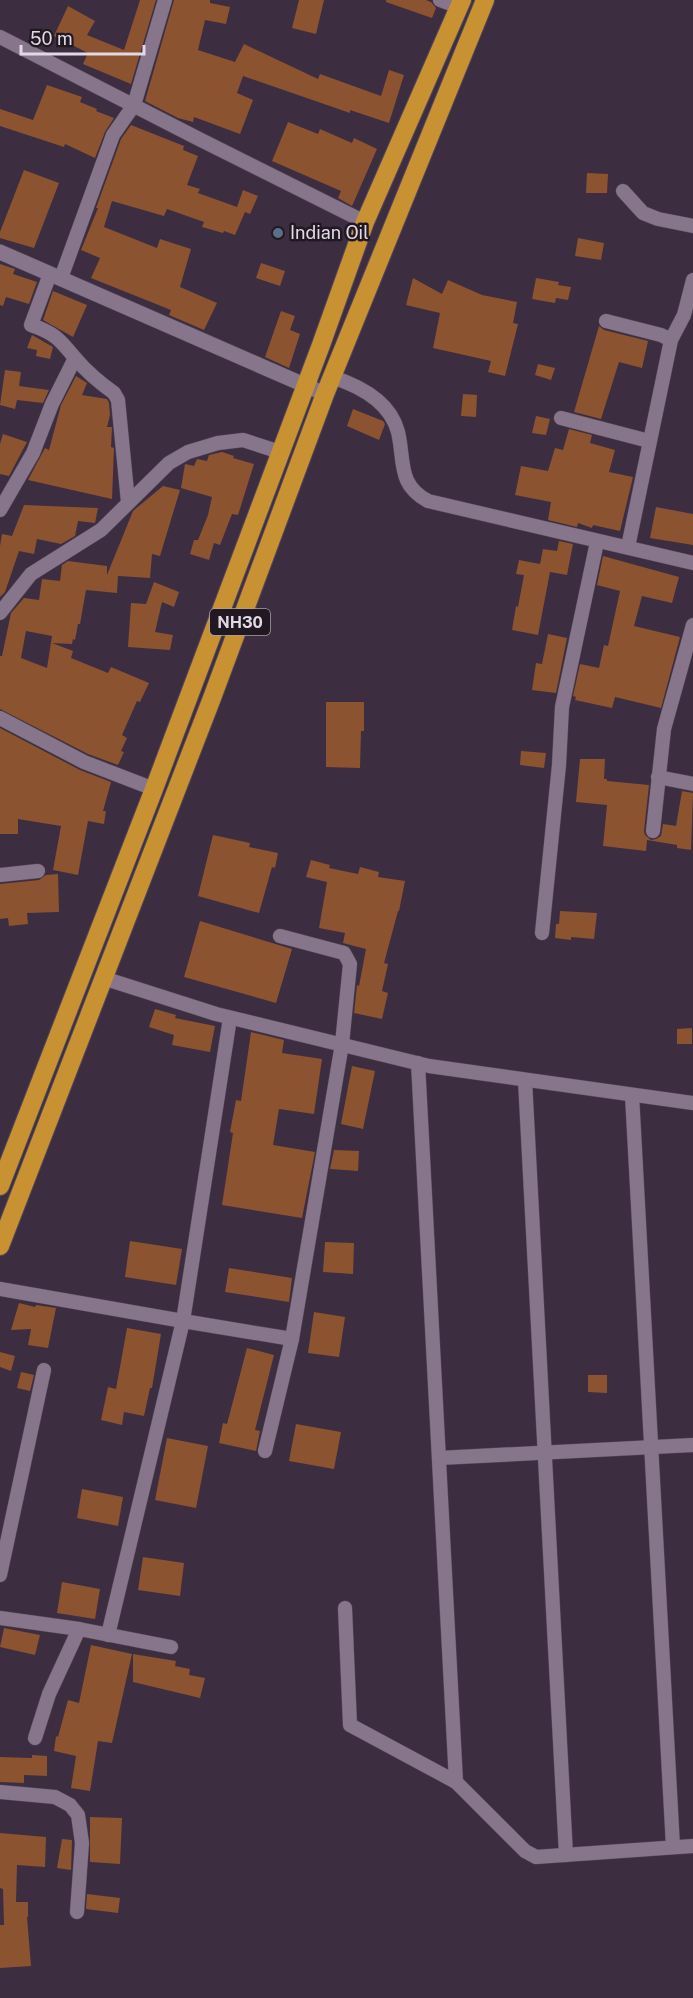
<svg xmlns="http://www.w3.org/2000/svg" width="693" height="1998" font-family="'Public Sans',sans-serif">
<rect width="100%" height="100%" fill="#3d2d41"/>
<g fill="#8b5330" fill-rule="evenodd">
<path d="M140 0H156L131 84 83 64 88 53 54 36 68 6 95 21 87 35 124 50Z"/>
<path d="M174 0H210V3L230 7 226 24 205 20 198 50 235 62 244 44 318 79 320 74 381 96 389 70 404 75 389 123 350 110V113L243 76 237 93 253 100 240 134 194 117 193 122 178 118 145 101Z"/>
<path d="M299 0H324L316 34 292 28Z"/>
<path d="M386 0H426L431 2 436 8 432 18 386 2Z"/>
<path d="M47 85 82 97 80 102 97 109 96 111 114 118 105 132 95 158 65 144 64 147 0 126V109L33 120Z"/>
<path d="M288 122 318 134 320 129 352 143 354 138 377 149 352 206 338 198 341 191 272 161Z"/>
<path d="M131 125 184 146 183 150 198 156 187 185 200 189 198 193 237 207 243 190 258 196 250 214 245 212 235 235 224 231 223 233 202 227 204 222 167 209 164 216 112 201 104 227 157 248 160 239 191 249 180 287 217 303 204 330 169 315 171 310 91 278 100 258 81 250 98 208H96L121 139Z"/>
<path d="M24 170 59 183 34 248 0 238V232Z"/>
<path d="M587 173 608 174 607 193H586Z"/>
<path d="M578 238 604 243 601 260 575 256Z"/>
<path d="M261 263 285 271 280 286 256 278Z"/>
<path d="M0 264 15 269 13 274 37 282 29 304 6 297 3 306 0 305Z"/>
<path d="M413 278 442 294 448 280 482 295 517 302 513 323 518 324 505 376 488 372 491 361 433 348 440 313 406 305Z"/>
<path d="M536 278 559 282 558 285 571 287 568 300 556 298 555 303 532 299Z"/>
<path d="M53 291 87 305 73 337 43 320Z"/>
<path d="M281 311 295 316 290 330 300 334 289 368 265 357Z"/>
<path d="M599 326 604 330 648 341 642 368 619 362 601 419 574 412Z"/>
<path d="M32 335 53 347 50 359 36 356 37 350 27 348Z"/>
<path d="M538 364 555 368 551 380 535 375Z"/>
<path d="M5 370 21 372 19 386 49 390 43 403 17 400 15 409 0 405Z"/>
<path d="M76 376 87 383 82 395 107 399 109 403 110 415 107 427H112L111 447 114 448 112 499 28 480 45 448 49 450 61 405Z"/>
<path d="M463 394 477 395 476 417 461 416Z"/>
<path d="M353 409 383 421 385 424 379 440 347 426Z"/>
<path d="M536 416 550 419 546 435 532 433Z"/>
<path d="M569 429 592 435 590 443 615 450 609 472 633 477 620 531 593 525 592 528 578 523 577 527 548 520 551 502 515 495 521 466 548 471 555 448 563 450Z"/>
<path d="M3 434 27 442 9 476 0 474V444Z"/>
<path d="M222 452 234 456 233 458 254 464 238 515 232 514 220 545 214 543 209 560 190 554 194 540H198L208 515 212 497 181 488 185 464 194 466 197 459 207 461 209 455Z"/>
<path d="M163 486 180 490 160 556 152 554 150 578 118 576 117 593 86 590 80 624H78L75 640 73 639 72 644 52 643 73 651 71 658 108 673 111 667 149 683 140 702 137 701 122 735 127 738 121 751 124 752 118 765 88 754 0 709V656H2L11 613 24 598 39 600 42 579 60 581 62 565 68 561 107 566V575L133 511ZM26 631 52 636 47 668 21 658Z"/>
<path d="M24 505 98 508 95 523 78 521 75 536 61 544 37 539 34 554 19 551 5 592 0 597V546L2 534 12 536Z"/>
<path d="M656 507 693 514V545L650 538Z"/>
<path d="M559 541 573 544 567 575 550 572 538 635 512 630 516 606 518 607 524 575 516 574 519 560 540 564 543 549 557 551Z"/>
<path d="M603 556 679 577 672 603 642 596 634 626 680 637 661 708 615 697 612 708 575 700 576 697 573 696 580 664 599 668 604 645 608 646 615 614 620 591 597 585Z"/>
<path d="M154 582 179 592 174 607 162 602 155 632 173 635 170 650 128 647 131 603 146 604Z"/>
<path d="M548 634 567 638 556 693 532 690 536 663 542 664Z"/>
<path d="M326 702H364V731H361L360 768 326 767Z"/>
<path d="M0 728 80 770 111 782 103 811H106L104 824 88 821 78 875 53 870 61 826 18 819V834H0Z"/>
<path d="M521 751 546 753 544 768 520 765Z"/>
<path d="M580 759H605L604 779H607V781L649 785 644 831 645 835 651 840 656 839 661 836 663 824 676 826 682 791 693 793 691 850 677 848V845L647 840 646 851 603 846 607 805 576 802Z"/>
<path d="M213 835 250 843 249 847 278 853 275 868 272 867 259 913 198 896Z"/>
<path d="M311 860 330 865 329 868 358 874 360 867 379 872 378 877 405 881 399 911H398L384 963 388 964 382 991 388 993 382 1019 354 1013 357 985 359 986 366 949 343 943 345 933 319 928 327 882 306 877Z"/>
<path d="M58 874 59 912 27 913 28 924 9 926 8 918 0 919V884L39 880 46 875Z"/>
<path d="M560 911 597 913 594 939 571 937V940L555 938 556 924H559Z"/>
<path d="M200 921 292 949 276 1003 184 977Z"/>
<path d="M155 1009 176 1015 175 1018 215 1026 210 1052 172 1045 174 1035 149 1027Z"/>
<path d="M692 1028V1044H677V1029Z"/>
<path d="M251 1032 284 1040 282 1053 322 1059 314 1114 279 1109 273 1145 315 1152 302 1218 222 1205 233 1133 230 1132 236 1100 241 1101Z"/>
<path d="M352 1066 375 1071 363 1129 341 1124Z"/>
<path d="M334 1150 359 1151 358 1171 330 1169Z"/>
<path d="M130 1241 182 1249 176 1285 125 1277Z"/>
<path d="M325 1242 354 1243 353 1274 323 1272Z"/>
<path d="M229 1268 292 1278 289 1302 225 1292Z"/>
<path d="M19 1303 35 1307 36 1305 56 1308 48 1348 28 1345 31 1329 11 1330Z"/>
<path d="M314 1312 345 1317 339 1357 308 1353Z"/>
<path d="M127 1328 161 1334 152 1388H150L144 1416 124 1412 122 1425 101 1420 108 1387 116 1389Z"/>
<path d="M247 1348 274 1355 255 1430 260 1431 256 1451 219 1443 223 1423 227 1424Z"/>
<path d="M0 1352 15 1356 11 1371 0 1367Z"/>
<path d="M21 1372 34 1375 30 1391 17 1388Z"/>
<path d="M588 1375H607V1393L588 1392Z"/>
<path d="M296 1424 341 1432 334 1469 289 1461Z"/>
<path d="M167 1438 208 1446 196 1508 155 1500Z"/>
<path d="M82 1489 123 1497 118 1526 77 1518Z"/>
<path d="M143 1557 184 1563 180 1596 138 1590Z"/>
<path d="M62 1582 100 1589 95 1619 57 1613Z"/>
<path d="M4 1628 40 1635 35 1655 0 1647Z"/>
<path d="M91 1645 132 1654 112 1743 98 1741 90 1791 71 1788 76 1756 54 1751 56 1736 58 1737 68 1700 79 1703Z"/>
<path d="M133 1654 176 1661 175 1666 190 1669 189 1675 205 1678 200 1698 133 1682Z"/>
<path d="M32 1755 47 1756V1776L24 1775V1783L0 1782V1757L32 1758Z"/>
<path d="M90 1817 122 1818 120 1864 90 1862Z"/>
<path d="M0 1833 46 1837 45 1867 17 1865 16 1902H28V1917H27L31 1966 0 1968V1925H4L3 1889 0 1888Z"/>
<path d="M62 1839 72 1840 71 1870 57 1868Z"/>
<path d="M87 1894 120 1898 118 1913 86 1909Z"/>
</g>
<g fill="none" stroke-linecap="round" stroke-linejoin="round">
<g stroke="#564858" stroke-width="15">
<g id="street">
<path d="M440 0 459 7"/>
<path d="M0 37 199 139 365 222"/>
<path d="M623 191 643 213 658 219 693 226"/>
<path d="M50 274 31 325C55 333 60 340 75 358 86 371 100 383 114 393L118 400 128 502"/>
<path d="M61 278 113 135 134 105 165 0"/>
<path d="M606 321 661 335 671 340 628 547"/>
<path d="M671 340 684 315 693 280"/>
<path d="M332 377C360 386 390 401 398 432 405 462 397 484 428 501L693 563"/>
<path d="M561 418 649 441"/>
<path d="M0 510 33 453 52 404 75 358"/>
<path d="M0 613 31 574 101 530 169 463 188 452 218 443 243 440 280 452"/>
<path d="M0 718 84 762 154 789"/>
<path d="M658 777 693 784"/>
<path d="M653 831 664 729 693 625"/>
<path d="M0 875 38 871"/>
<path d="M542 933 559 765 562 707 597 542"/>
<path d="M103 978 216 1014 429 1066 693 1103"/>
<path d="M418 1063 456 1782"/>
<path d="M525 1080 566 1855"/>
<path d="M632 1095 673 1847"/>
<path d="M0 1289 183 1321 292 1339"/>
<path d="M265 1451 292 1339 342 1044 350 964 344 953 280 936"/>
<path d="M439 1458 693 1445"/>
<path d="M0 1575 44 1370"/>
<path d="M345 1608 350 1725 456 1782 525 1851 536 1857 693 1846"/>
<path d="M0 1618 79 1629 171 1647"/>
<path d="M108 1635 183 1321 230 1018"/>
<path d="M35 1738 49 1694 79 1629"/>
<path d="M0 1792 55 1797 70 1805 78 1815 82 1843 77 1912"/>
</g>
</g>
<g stroke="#564858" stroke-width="16">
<path id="secondary" d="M0 252 325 394"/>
</g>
<g stroke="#564858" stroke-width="20">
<g id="highway">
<path d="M0 1186 154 789 321 345 365 222 462 0"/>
<path d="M0 1246 212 698 325 394 485 0"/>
</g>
</g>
<use href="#street" stroke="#87758b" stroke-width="14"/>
<use href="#secondary" stroke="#87758b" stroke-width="15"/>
<use href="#highway" stroke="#c89232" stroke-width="18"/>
</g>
<circle fill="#5c6f8a" stroke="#201922" stroke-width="2" cx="278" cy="233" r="6"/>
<g text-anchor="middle" stroke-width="5" stroke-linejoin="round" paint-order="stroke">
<rect fill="#201922" stroke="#a89faa" stroke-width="1.5" x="210" y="609" width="60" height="26" rx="4.5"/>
<g font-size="16" font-weight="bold" fill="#e3d9e5">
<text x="240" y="628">NH30</text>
</g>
<g font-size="18" fill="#e3d9e5" stroke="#201922" text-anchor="start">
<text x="290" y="239">Indian Oil</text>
</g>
</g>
<path d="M21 45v9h123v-9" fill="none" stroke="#e3d9e5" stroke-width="3"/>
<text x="30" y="45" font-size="18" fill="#e3d9e5" stroke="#201922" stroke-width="4.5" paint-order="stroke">50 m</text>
</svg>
